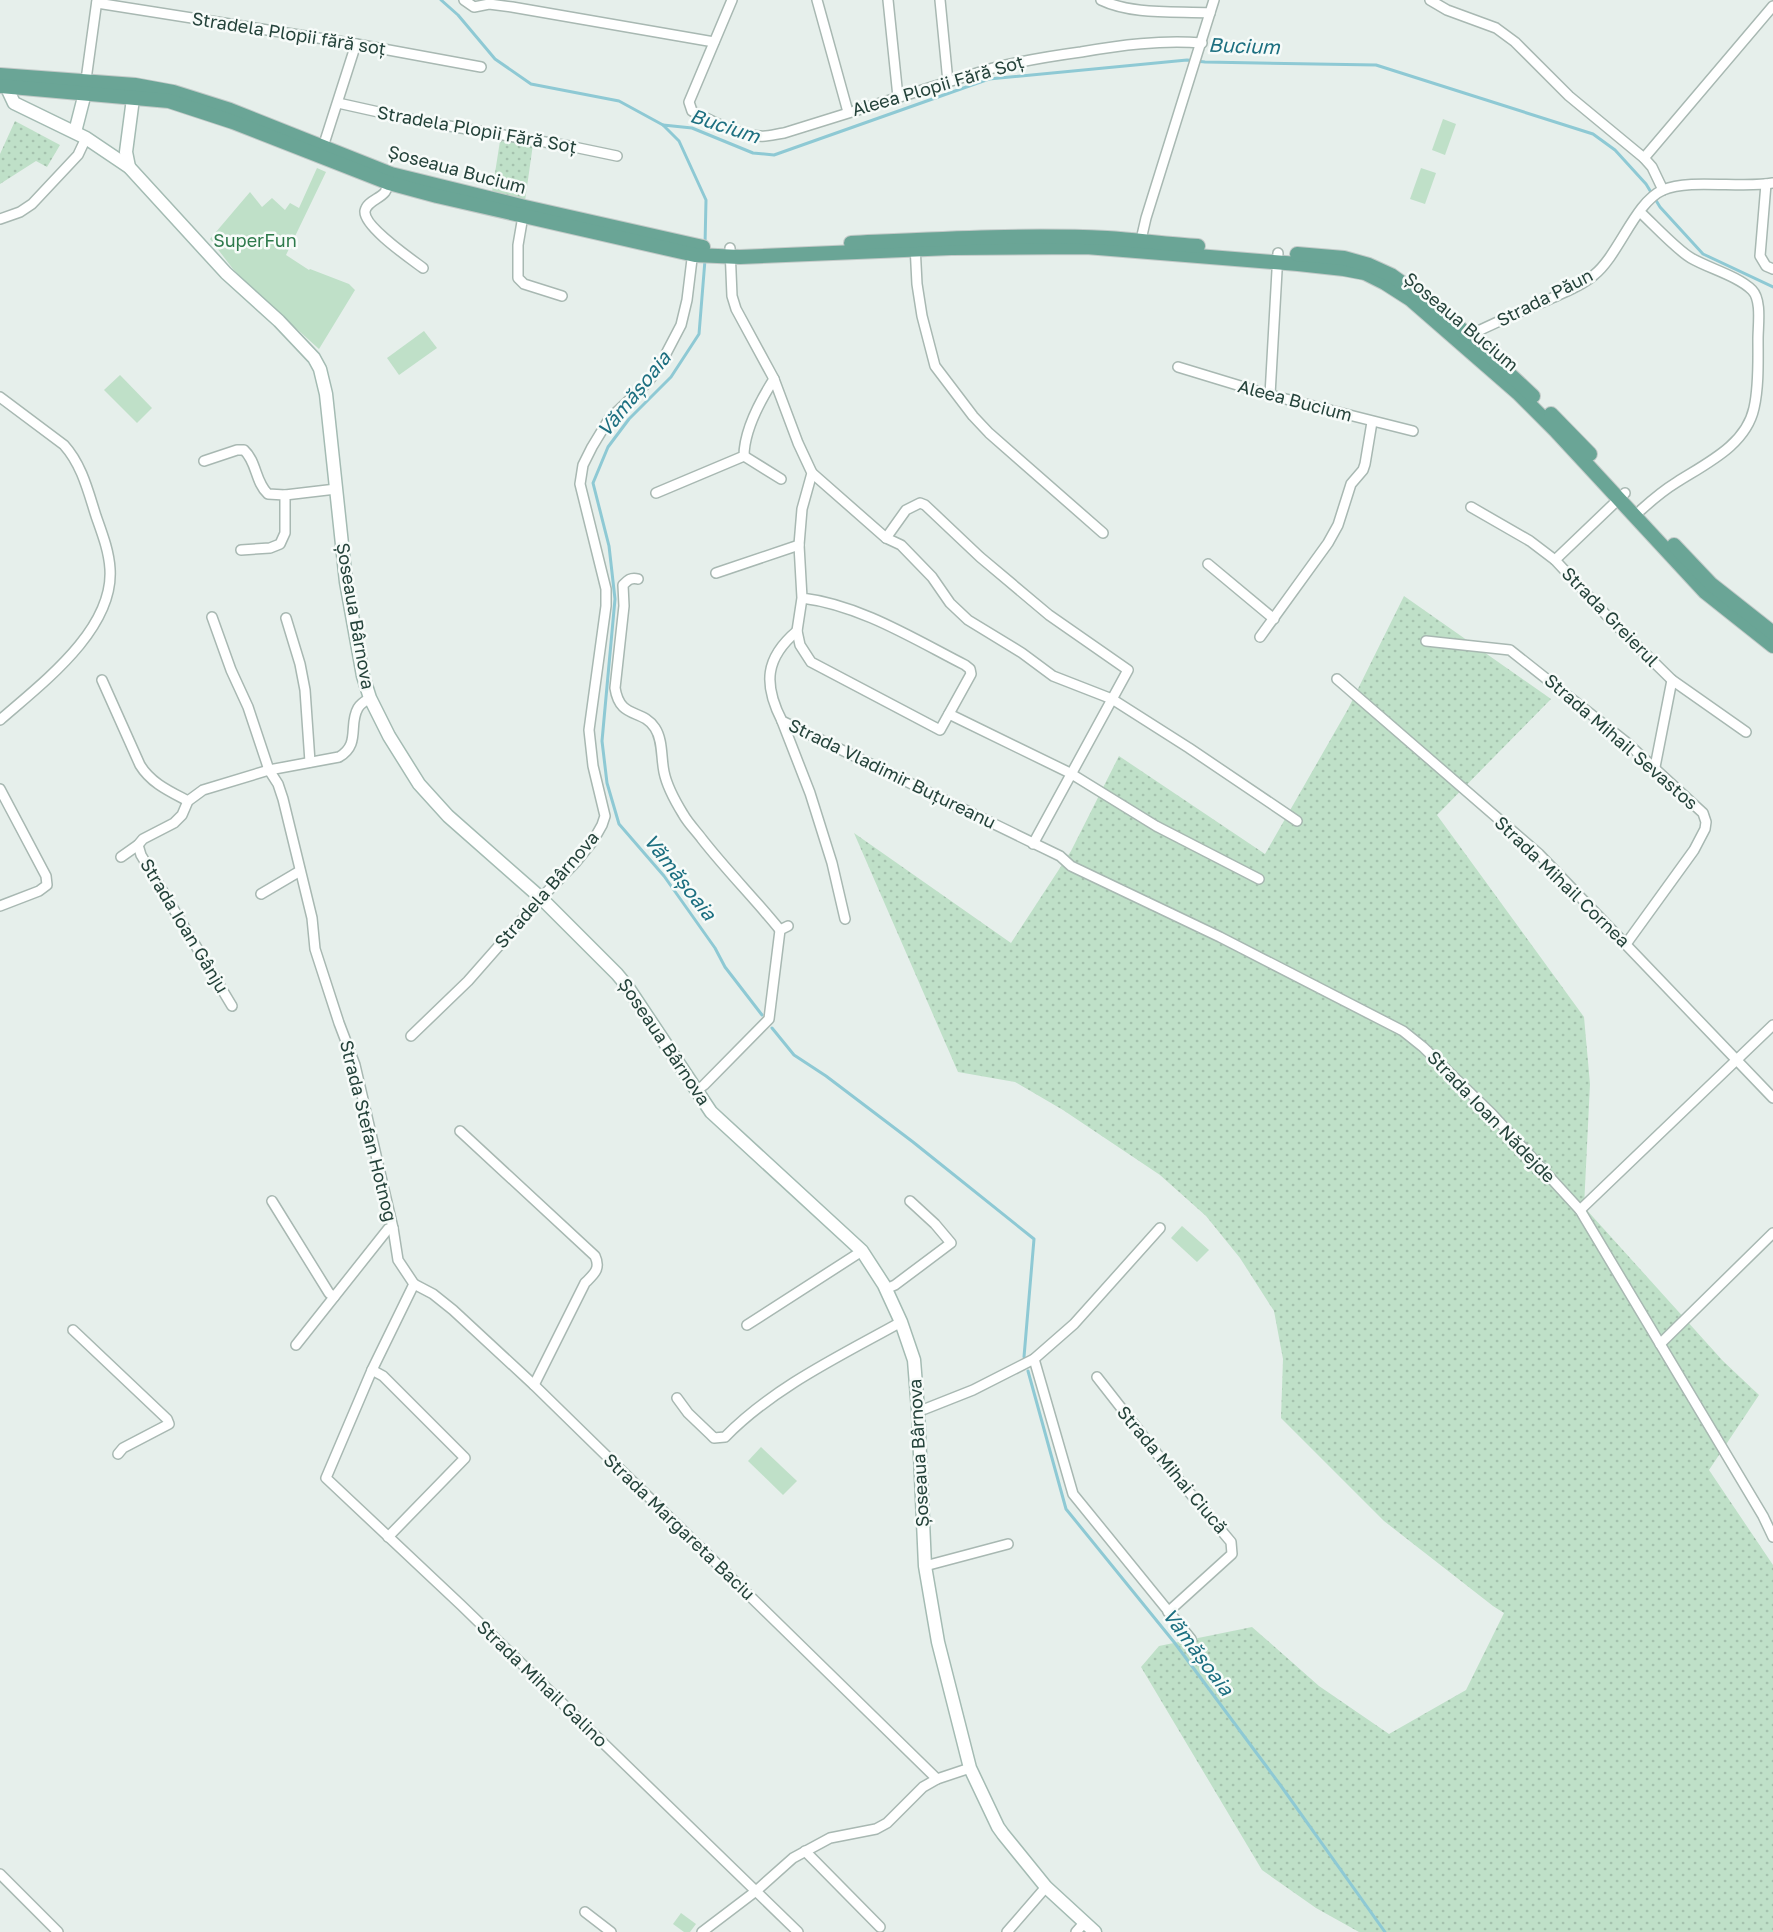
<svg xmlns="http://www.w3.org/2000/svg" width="1773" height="1932" font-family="'Golos Text',sans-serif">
<defs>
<pattern id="grass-dots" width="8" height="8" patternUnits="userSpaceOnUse" patternTransform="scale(1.5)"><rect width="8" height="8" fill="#bfe0c8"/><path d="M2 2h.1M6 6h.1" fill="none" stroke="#a4c1ad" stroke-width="1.8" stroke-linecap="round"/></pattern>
</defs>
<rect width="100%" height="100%" fill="#e6efeb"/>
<g fill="url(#grass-dots)">
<path d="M15 121 60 145 47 167 36 161 0 184V154Z"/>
<path d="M500 141 533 144 525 201 492 192Z"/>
<path d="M1404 596 1551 699 1437 815 1584 1017 1590 1084 1584 1207 1723 1361 1759 1395 1709 1470 1773 1565V1932H1359L1316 1908 1262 1870 1141 1667 1159 1646 1252 1627 1319 1686 1389 1734 1466 1690 1504 1613 1493 1606 1384 1521 1281 1418 1283 1359 1274 1311 1240 1258 1206 1216 1160 1175 1063 1110 1015 1082 958 1072 854 833 1011 943 1071 851 1119 756 1265 854 1348 709Z"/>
</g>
<g fill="#bfe0c8">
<path d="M1443 119 1456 124 1445 155 1432 150Z"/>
<path d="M317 168 326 172 286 255 309 270 310 269 349 284 355 290 319 349 247 284 233 269 210 239 250 192 262 207 272 198 285 210 290 203 299 208Z"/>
<path d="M1421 168 1436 173 1425 204 1410 199Z"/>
<path d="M424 331 437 348 399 375 387 358Z"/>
<path d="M120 375 152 408 137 423 104 390Z"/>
<path d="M1182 1226 1209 1250 1197 1262 1171 1238Z"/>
<path d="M761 1447 797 1481 783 1495 748 1461Z"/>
<path d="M681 1913 696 1924 690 1932H684L673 1924Z"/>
</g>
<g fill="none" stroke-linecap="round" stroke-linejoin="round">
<g stroke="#8ec9d4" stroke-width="3">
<path d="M441 0 458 15 495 59 531 84 619 101 663 125 679 141 706 200 705 245"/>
<path d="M663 125 692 128 753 153 774 155 989 79 1187 60 1205 62 1376 65 1593 134 1615 150 1646 184 1660 207 1703 254 1773 287"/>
<path d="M705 260 699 334 671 377 629 419 608 447 593 483 609 546 615 599 602 741 607 783 619 824 664 876 715 948 725 967 762 1015"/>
<path d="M772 1028 794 1055 826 1076 913 1142 1034 1239 1024 1357"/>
<path d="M1028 1371 1066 1509 1174 1642 1281 1786 1385 1932"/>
</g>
<g stroke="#a8b8b2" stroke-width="12">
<g id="minor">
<path d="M464 0 474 7 489 4 512 7 714 42"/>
<path d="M732 0 689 102 692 111C713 121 736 135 760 136 768 137 776 134 784 133L993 68C1022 61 1051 56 1081 52 1121 45 1160 40 1202 43"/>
<path d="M817 0 848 112"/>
<path d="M888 0 898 97"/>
<path d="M940 0 948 82"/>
<path d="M1101 0C1132 15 1176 11 1210 13"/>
<path d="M1430 0 1447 10 1496 28 1515 42 1569 96 1644 158 1652 167 1663 190"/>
<path d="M97 3 356 44 481 67"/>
<path d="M85 87 97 0"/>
<path d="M338 103 419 121 569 146 617 156"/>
<path d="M322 150 356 44"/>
<path d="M1644 158 1773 6"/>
<path d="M389 183C388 186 387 189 385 192 380 199 367 201 365 211 363 226 411 259 423 268"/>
<path d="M1766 184 1760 256 1766 266 1773 269"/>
<path d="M1640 212C1653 224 1677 250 1691 258 1708 268 1738 276 1752 290 1762 300 1758 325 1758 339 1758 361 1759 386 1754 408 1746 445 1707 463 1677 482 1664 490 1652 500 1641 510"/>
<path d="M523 216 518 245V278L524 284 562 296"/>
<path d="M0 219 20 212 32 204 78 155 86 138"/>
<path d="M1140 244 1146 218 1214 0"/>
<path d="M915 245 917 284 922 316 935 366 973 416 989 433 1103 533"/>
<path d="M730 248 732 296 736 309 774 379 798 443 812 473 802 509 799 545 802 598 797 631 800 645 811 662 940 730 971 674 970 669 965 665C914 639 860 605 802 598"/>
<path d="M1468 340 1474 333C1499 321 1524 310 1550 299 1564 292 1582 286 1594 275 1619 255 1635 202 1663 190 1690 178 1742 189 1773 183"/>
<path d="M1178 367 1270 395 1413 431"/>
<path d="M1270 395 1278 253"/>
<path d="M0 397 64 445C82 465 88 491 96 516 102 533 109 551 110 569 114 630 41 684 0 720"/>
<path d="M744 456 781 479"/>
<path d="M204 461 237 450H244C257 462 255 482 268 494L285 495 336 489"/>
<path d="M812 473 886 538 901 545 932 577 950 603 968 620 1022 653 1053 676 1112 699 1189 748 1297 821"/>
<path d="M656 493 744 456C744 430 760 401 774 379"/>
<path d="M1471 507 1530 541 1555 560 1609 618 1672 680 1746 732"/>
<path d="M886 538 906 510 920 503 925 505 980 557 1049 615 1128 670 1033 844"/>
<path d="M241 550 270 548 280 544 285 533V495"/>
<path d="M1555 560 1625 493"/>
<path d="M1208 564 1274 619"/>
<path d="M716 573 799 545"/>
<path d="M638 579C631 577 628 580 623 585L624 606 615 688C620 720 642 708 655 728 663 740 661 758 664 772 667 787 675 801 683 814 688 823 696 831 702 839 727 871 755 899 780 930"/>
<path d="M212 617 231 670 248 707 269 770 278 784 283 799 312 918 315 949 339 1023 355 1065 393 1228 398 1260 414 1284 372 1370 326 1478 461 1605 798 1932"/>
<path d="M286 618 300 664 305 690 310 762"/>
<path d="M797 631C765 658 763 684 782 721L1060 856 1071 866 1220 937 1403 1031 1423 1047 1492 1114 1580 1210 1763 1516 1773 1537"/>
<path d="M1260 637 1328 543 1338 525 1351 484 1363 470 1365 464 1372 422"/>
<path d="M1426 641 1510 650 1626 742 1703 813 1706 822 1705 829 1694 850 1626 944"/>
<path d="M1337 679 1539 854 1773 1098"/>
<path d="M102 680 140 765C151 783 169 791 188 801"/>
<path d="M949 714 1070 773 1156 826 1259 879"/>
<path d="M782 721 810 793 832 863 845 919"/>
<path d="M1655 767 1672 680"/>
<path d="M0 789 46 876 47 885 39 891 0 906"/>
<path d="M138 845 141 855 232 1006"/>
<path d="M121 857 138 845 143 839 174 823 182 815 188 801 203 790 269 770 339 757C361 744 348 725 358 708 361 703 365 701 370 698"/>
<path d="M261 894 300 871"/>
<path d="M411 1036 468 981 541 898 576 862 593 841 602 825 605 816 593 766 589 730 606 606V589L580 484 583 465 592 447 609 419 647 383 658 369 681 325 687 300 693 251"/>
<path d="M696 1091 704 1085 769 1019 780 930 788 926"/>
<path d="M460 1131 595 1256C601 1269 594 1274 585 1283L534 1385"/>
<path d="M272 1201 329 1293 334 1297"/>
<path d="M1580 1210 1773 1025"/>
<path d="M414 1284 433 1294 453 1310 534 1385 937 1779"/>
<path d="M886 1289 895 1285 951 1243 935 1224 910 1201"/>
<path d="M747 1325 862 1251"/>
<path d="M73 1330 167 1419 169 1424 123 1448 118 1454"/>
<path d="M1660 1344 1773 1233"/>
<path d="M296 1345 388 1229 393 1228"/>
<path d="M1034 1359 1073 1494 1191 1639"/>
<path d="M372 1370 383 1376 465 1458 388 1537"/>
<path d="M1097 1377 1158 1455 1231 1542 1232 1554 1168 1612"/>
<path d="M677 1398 688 1413 711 1435 714 1438 725 1437C774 1387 840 1356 901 1322"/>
<path d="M918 1410 925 1409 973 1390 1034 1359 1074 1324 1160 1228"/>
<path d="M925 1566 1008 1544"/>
<path d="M805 1851 880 1927"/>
<path d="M0 1874 58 1932"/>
<path d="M585 1912 611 1932"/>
<path d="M702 1932 756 1891 793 1858 830 1838 876 1829 887 1823 923 1787 937 1779 970 1768"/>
<path d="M1007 1932 1046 1887"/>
<path d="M1076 1932 1084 1923"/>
</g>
</g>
<g stroke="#a4bbb3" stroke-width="15">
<g id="secondary">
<path d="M6 86 14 103 86 138 129 167 226 273 279 321 314 358 320 369 326 394 346 582 363 676 370 698 389 736 419 784 448 816 541 898 617 974 627 986 711 1112 862 1251 884 1285 901 1322 914 1360 918 1410 925 1566 938 1642 970 1768 998 1827 1003 1834 1046 1887 1095 1932"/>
<path d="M75 132 85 93"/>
<path d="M129 167 126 152 134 91"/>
</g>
</g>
<g stroke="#c2cac8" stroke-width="16">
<g id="primary">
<path d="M0 75 135 85 173 92 230 110 391 174 525 207 703 247"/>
<path d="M0 86 169 101 233 122 389 183 437 196 695 255 740 257 951 248 1086 247 1298 264 1344 269 1365 273 1385 283 1410 299 1519 394 1555 430 1705 592 1773 646"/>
<path d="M851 243C936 239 1022 234 1107 238 1137 240 1167 244 1198 246"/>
<path d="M1297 254 1344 258 1369 265 1391 275 1444 313 1533 396"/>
<path d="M1551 414 1590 454"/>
<path d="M1674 545 1711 584 1773 633"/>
</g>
</g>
<use href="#minor" stroke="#fff" stroke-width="9"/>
<use href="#secondary" stroke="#fff" stroke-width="12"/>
<use href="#primary" stroke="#6aa596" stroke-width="14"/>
</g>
<g text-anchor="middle" stroke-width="5" stroke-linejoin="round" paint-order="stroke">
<g font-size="18" fill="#24423a" stroke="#f7fbf9">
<text transform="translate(289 34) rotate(9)" y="6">Stradela Plopii fără soț</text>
<text transform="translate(938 86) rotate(-16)" y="6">Aleea Plopii Fără Soț</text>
<text transform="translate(477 130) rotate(10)" y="6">Stradela Plopii Fără Soț</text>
<text transform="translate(457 170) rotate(15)" y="6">Șoseaua Bucium</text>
<text transform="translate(1545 298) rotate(-27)" y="6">Strada Păun</text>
<text transform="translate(1461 322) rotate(40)" y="6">Șoseaua Bucium</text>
<text transform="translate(1295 401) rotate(15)" y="6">Aleea Bucium</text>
<text transform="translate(355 616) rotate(80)" y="6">Șoseaua Bârnova</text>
<text transform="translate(1610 617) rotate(46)" y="6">Strada Greierul</text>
<text transform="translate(1621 742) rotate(41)" y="6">Strada Mihail Sevastos</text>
<text transform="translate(892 774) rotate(26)" y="6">Strada Vladimir Buțureanu</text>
<text transform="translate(1562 882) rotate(44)" y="6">Strada Mihail Cornea</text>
<text transform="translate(547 890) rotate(-49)" y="6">Stradela Bârnova</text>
<text transform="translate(184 926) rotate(59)" y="6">Strada Ioan Gânju</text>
<text transform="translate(664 1042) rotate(56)" y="6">Șoseaua Bârnova</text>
<text transform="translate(1491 1117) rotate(46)" y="6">Strada Ioan Nădejde</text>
<text transform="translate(368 1131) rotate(76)" y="6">Strada Stefan Hotnog</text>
<text transform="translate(919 1453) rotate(-93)" y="6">Șoseaua Bârnova</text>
<text transform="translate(1172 1470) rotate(50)" y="6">Strada Mihai Ciucă</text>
<text transform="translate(679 1527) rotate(44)" y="6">Strada Margareta Baciu</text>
<text transform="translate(542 1684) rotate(44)" y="6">Strada Mihail Galino</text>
</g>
<g font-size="18" fill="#2d7a4b" stroke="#f7fbf9">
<text x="255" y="247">SuperFun</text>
</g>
<g font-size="20" font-style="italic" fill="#1c6f80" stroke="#f7fbf9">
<text transform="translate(1244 46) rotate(2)" y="7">Bucium</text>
<text transform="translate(725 126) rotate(18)" y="7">Bucium</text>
<text transform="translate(634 394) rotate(-51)" y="7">Vămășoaia</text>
<text transform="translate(680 877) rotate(52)" y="7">Vămășoaia</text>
<text transform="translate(1198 1652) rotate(53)" y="7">Vămășoaia</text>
</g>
</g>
</svg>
